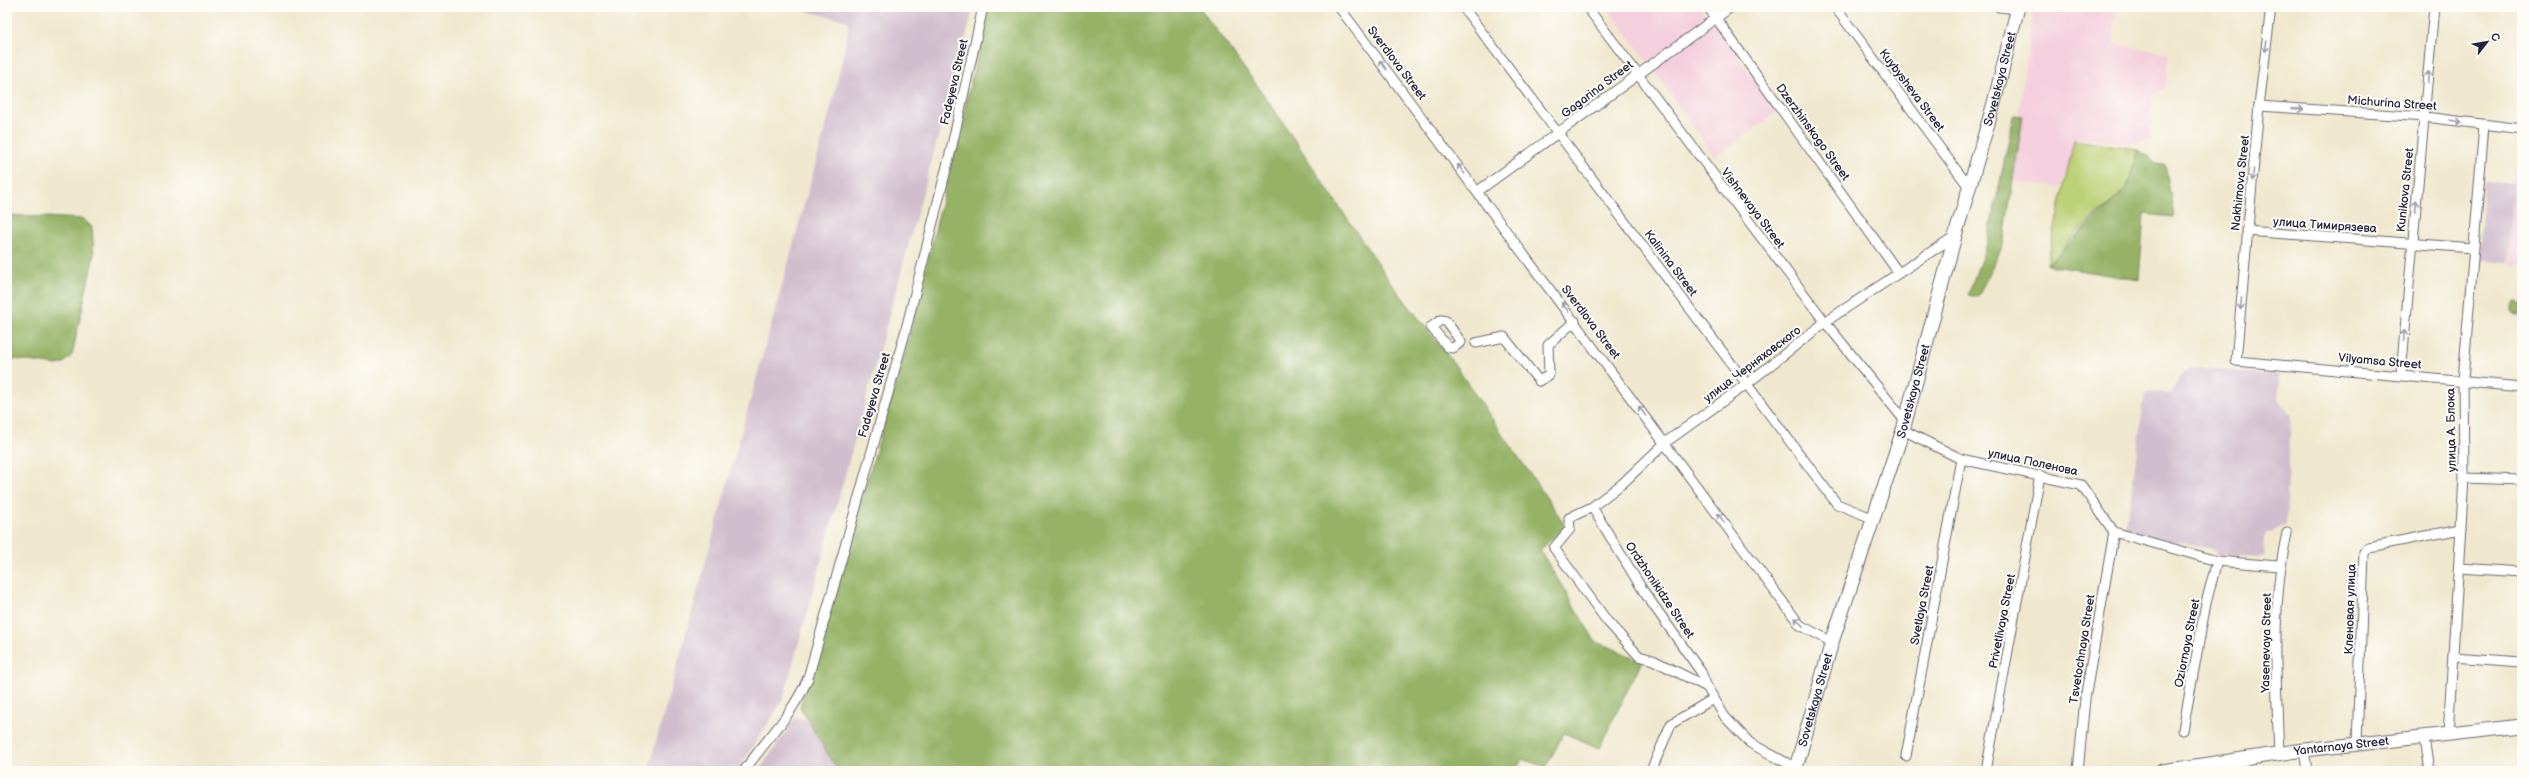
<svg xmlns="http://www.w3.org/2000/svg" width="2529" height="778" font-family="'Balsamiq Sans',sans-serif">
<rect width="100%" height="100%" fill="#fdfcf7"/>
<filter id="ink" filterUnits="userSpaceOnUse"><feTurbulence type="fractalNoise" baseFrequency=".025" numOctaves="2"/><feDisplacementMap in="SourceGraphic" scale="8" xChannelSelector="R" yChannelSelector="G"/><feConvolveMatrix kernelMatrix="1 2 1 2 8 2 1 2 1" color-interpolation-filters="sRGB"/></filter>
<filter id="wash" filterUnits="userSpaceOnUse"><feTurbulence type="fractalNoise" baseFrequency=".012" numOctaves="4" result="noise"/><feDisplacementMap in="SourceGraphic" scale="16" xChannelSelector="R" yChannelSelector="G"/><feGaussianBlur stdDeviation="0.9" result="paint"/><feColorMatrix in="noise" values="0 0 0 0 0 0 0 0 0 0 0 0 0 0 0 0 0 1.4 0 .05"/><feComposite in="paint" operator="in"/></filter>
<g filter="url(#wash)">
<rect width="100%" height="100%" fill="#f0e8ce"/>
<g fill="#f4cfdd">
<path d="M1607 7H1700L1709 19 1648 62Z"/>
<path d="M2034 7H2116L2113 44 2169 53 2166 86 2152 97 2150 139 2131 143 2077 138 2061 188 2009 180Z"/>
<path d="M1713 23 1777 112 1715 157 1652 68Z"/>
<path d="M2515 170H2522V265L2509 264Z"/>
</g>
<g fill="#d0bdcd">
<path d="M790 7H974L783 700 737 771H648L832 104 848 33V21Z"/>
<path d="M2484 181 2514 183 2508 262 2479 261Z"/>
<path d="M2191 368 2279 375 2278 399 2291 416 2286 525 2265 534 2264 557 2219 555 2211 548 2124 532 2128 516 2145 392 2170 394 2182 374Z"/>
<path d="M795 718 811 720 842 771H759Z"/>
</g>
<path fill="#bcd074" stroke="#6f7958" d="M2074 140 2138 149 2127 188 2078 232 2047 265Z"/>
<g fill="#95b266" stroke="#5c6a50">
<path d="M989 7H1199L1269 102 1388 279 1455 365 1566 526 1540 550 1595 641 1642 661 1599 748 1564 733 1546 767 1522 759 1516 771H838L800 707 906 350Z"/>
<path d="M2014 115 2023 116 2003 245 1978 297 1968 295 1987 243Z"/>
<path d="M2138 149 2156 163 2165 164 2174 217 2144 214 2139 280 2047 265 2127 188Z"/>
<path d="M7 215 83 219 92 227 94 255 72 355 64 363 57 365 7 358Z"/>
<circle cx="2517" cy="309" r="6"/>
</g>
</g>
<g filter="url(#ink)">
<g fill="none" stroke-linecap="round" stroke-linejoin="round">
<g stroke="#6a676e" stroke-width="11">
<g id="street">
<path d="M1339 7 1800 625 1832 642"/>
<path d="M1463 7 1837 504 1872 518"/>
<path d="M1587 7 1825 322 1905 421"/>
<path d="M1708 7 1898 272"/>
<path d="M1835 7 1969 187"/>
<path d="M1999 7 2018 9"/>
<path d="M2271 7 2259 106 2236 361 2522 387"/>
<path d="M2259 106 2425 117 2522 129"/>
<path d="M1478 191 1731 7"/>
<path d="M2247 231 2473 248"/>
<path d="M1441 320 1446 321 1461 342 1453 348 1448 347 1431 327Z"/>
<path d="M1476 343 1504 337 1539 381 1549 375 1548 345 1575 321"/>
<path d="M2401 374 2434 7"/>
<path d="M1903 430 1961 459 2081 485 2114 532 2217 561 2279 566"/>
<path d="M2464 478 2522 480"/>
<path d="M1592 507 1644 592 1701 672 1707 687"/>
<path d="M2459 568 2522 572"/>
<path d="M2453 657 2522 662"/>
<path d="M2183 730 2206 603 2217 561"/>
<path d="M2448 735 2464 478 2463 380 2484 125"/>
<path d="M2424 739 2429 771"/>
<path d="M2357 744 2364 553 2369 547 2461 529"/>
<path d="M2304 750 2307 771"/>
<path d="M2279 754C2276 681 2271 604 2287 533"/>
<path d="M1906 756 1961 459"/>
<path d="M1796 768 1750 743 1725 717 1707 687 1653 660 1639 656 1607 621 1554 548 1570 529 1569 518 1592 507 1623 483 1666 442 1748 383 1825 322 1955 236"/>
<path d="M744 771C767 738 792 716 808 678L905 333 951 150 983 7"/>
<path d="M1651 771 1671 724 1713 699"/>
<path d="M1986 771 2040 475"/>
<path d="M2078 771 2085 699 2114 532"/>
</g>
</g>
<g stroke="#6a676e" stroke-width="15">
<g id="secondary">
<path id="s1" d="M1795 771 1832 642 1903 430 1955 236 1994 103 2018 7"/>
<path id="s2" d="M2162 771 2304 750 2522 726"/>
</g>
</g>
<use href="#street" stroke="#fff" stroke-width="9"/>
<use href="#secondary" stroke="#fff" stroke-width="13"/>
</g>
<defs><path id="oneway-shaft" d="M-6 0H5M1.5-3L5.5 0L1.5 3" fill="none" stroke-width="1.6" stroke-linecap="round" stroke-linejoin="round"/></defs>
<g stroke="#9c9ca7">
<use href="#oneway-shaft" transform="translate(2266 46) rotate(97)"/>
<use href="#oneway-shaft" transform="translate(1383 65) rotate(-127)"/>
<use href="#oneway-shaft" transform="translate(2428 77) rotate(-85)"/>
<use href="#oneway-shaft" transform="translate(2298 109) rotate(4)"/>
<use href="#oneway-shaft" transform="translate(2456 121) rotate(8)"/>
<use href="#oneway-shaft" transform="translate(1461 169) rotate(-127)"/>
<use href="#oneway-shaft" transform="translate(2253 175) rotate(96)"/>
<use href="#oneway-shaft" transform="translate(2416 206) rotate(-84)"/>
<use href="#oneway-shaft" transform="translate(2241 304) rotate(95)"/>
<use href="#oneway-shaft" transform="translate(1565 307) rotate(-127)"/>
<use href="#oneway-shaft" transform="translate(2404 336) rotate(-85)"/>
<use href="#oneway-shaft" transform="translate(1642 411) rotate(-127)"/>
<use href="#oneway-shaft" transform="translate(1721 518) rotate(-126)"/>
<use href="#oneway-shaft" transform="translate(1799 622) rotate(-135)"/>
</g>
</g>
<g text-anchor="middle" stroke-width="4" stroke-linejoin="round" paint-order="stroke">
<g font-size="12" fill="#22223b" stroke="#fdfcf7">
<text transform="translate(1397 63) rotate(53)" y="4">Sverdlova Street</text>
<text dy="4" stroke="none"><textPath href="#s1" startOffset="722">Sovetskaya Street</textPath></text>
<text transform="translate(954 82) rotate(-77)" y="4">Fadeyeva Street</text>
<text transform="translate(1597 89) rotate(-37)" y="4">Gagarina Street</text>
<text transform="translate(1912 90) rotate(53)" y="4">Kuybysheva Street</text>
<text transform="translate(2392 103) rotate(4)" y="4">Michurina Street</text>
<text transform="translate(1813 132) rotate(54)" y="4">Dzerzhinskogo Street</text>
<text transform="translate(2240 183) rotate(-84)" y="4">Nakhimova Street</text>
<text transform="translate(2405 190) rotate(-84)" y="4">Kunikova Street</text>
<text transform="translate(1753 208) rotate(53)" y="4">Vishnevaya Street</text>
<text transform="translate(2325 225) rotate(4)" y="4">улица Тимирязева</text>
<text transform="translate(1671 263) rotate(53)" y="4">Kalinina Street</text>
<text transform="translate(1591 322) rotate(53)" y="4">Sverdlova Street</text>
<text transform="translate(2380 361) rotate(5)" y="4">Vilyamsa Street</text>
<text transform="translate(1752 364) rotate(-37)" y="4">улица Черняховского</text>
<text dy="4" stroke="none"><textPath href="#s1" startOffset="398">Sovetskaya Street</textPath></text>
<text transform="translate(874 395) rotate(-74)" y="4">Fadeyeva Street</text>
<text transform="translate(2451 430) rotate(-91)" y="4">улица А. Блока</text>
<text transform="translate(2033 462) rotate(12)" y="4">улица Поленова</text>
<text transform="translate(1660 590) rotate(56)" y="4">Ordzhonikidze Street</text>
<text transform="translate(1922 605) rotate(-79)" y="4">Svetlaya Street</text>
<text transform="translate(2350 609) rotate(-88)" y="4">Кленовая улица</text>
<text transform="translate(2002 621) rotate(-79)" y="4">Privetlivaya Street</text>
<text transform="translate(2187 643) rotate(-79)" y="4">Oziornaya Street</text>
<text transform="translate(2266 643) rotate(-89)" y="4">Yasenevaya Street</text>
<text transform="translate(2082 649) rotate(-81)" y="4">Tsvetochnaya Street</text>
<text dy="4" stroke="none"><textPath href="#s1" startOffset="74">Sovetskaya Street</textPath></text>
<text dy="4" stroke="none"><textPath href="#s2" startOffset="181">Yantarnaya Street</textPath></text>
</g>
</g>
<rect width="2529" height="778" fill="none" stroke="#fdfcf7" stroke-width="24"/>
<g transform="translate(2487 42) rotate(59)" stroke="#fdfcf7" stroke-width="3" paint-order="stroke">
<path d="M0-3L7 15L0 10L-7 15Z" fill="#22223b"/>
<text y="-6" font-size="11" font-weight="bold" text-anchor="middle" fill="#22223b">С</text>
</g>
</svg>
